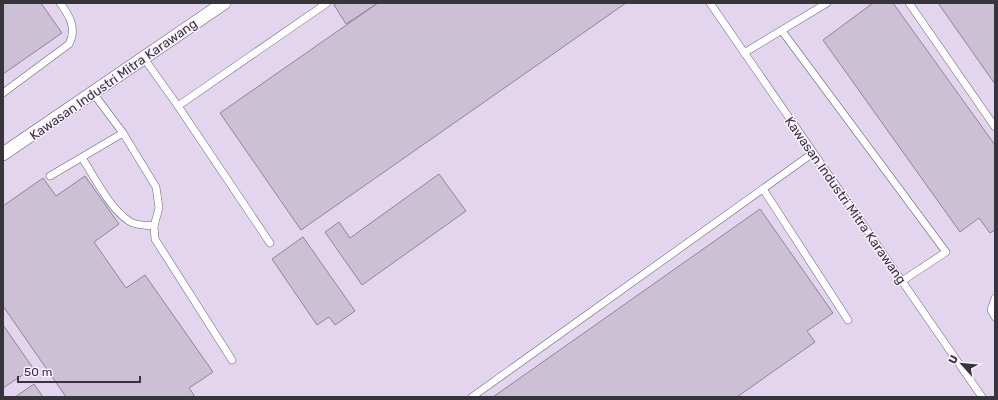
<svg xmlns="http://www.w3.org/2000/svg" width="998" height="400" font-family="Rubik,sans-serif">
<rect width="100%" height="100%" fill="#ebe1f4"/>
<rect fill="#e4d5ef" x="3" y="3" width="992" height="394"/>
<g fill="#ccc1d4" stroke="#8f8597">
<path d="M3 3H41L62 33 3 74Z"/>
<path d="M337 3H378L346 24 334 5Z"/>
<path d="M378 3H626L301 230 220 113Z"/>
<path d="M873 3H893L995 145V230L990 233 979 218 960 232 823 40Z"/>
<path d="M938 3H995V84Z"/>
<path d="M439 174 466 211 362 285 325 232 339 222 350 238Z"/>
<path d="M85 176 119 224 94 242 126 288 145 275 213 372 189 388 194 395 192 397H66L3 306V206L43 178 56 196Z"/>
<path d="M760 209 833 313 807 331 815 342 737 397H493Z"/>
<path d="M303 237 355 311 335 325 329 317 317 325 272 259Z"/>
<path d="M3 325 33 368 3 388Z"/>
<path d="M34 384 43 397H15Z"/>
</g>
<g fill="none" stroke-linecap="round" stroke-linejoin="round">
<g stroke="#6b6272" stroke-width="8">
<g id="service">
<path d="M710 3 982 397"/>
<path d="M909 3 995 127"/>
<path d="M782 31 946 252 902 281"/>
<path d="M744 53 827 3"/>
<path d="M143 57 178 106 270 243"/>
<path d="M3 93 69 44C77 29 70 16 60 3"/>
<path d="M93 93 123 133 156 187 159 208 154 226 155 239 232 360"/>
<path d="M178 106 327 3"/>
<path d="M82 158C94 176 110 209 129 221 136 226 146 225 154 226"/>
<path d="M50 176 123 133"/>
<path d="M763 189 848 320"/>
<path d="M995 298 991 310 995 317"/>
<path d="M472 397 813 153"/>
</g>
</g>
<g stroke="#6b6272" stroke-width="14">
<path id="minor" d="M3 154 224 3"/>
</g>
<use href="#service" stroke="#fff" stroke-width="7"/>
<use href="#minor" stroke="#fff" stroke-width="13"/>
</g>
<g text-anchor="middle" stroke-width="3" stroke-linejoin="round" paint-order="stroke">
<g font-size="13" fill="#38343b" stroke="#f8efff">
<text transform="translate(113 79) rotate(-35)" y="5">Kawasan Industri Mitra Karawang</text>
<text transform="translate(846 200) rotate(55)" y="5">Kawasan Industri Mitra Karawang</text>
</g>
</g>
<rect width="998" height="400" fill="none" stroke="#38343b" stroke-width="8"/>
<g transform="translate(962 364) rotate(297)" stroke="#f8efff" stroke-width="3" paint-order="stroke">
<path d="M0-3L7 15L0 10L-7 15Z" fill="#38343b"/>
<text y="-6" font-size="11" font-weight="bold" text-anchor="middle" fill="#38343b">U</text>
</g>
<path d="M18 376v6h122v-6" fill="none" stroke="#38343b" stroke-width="2"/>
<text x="24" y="376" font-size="12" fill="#38343b" stroke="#f8efff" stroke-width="3" paint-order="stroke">50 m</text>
</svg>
